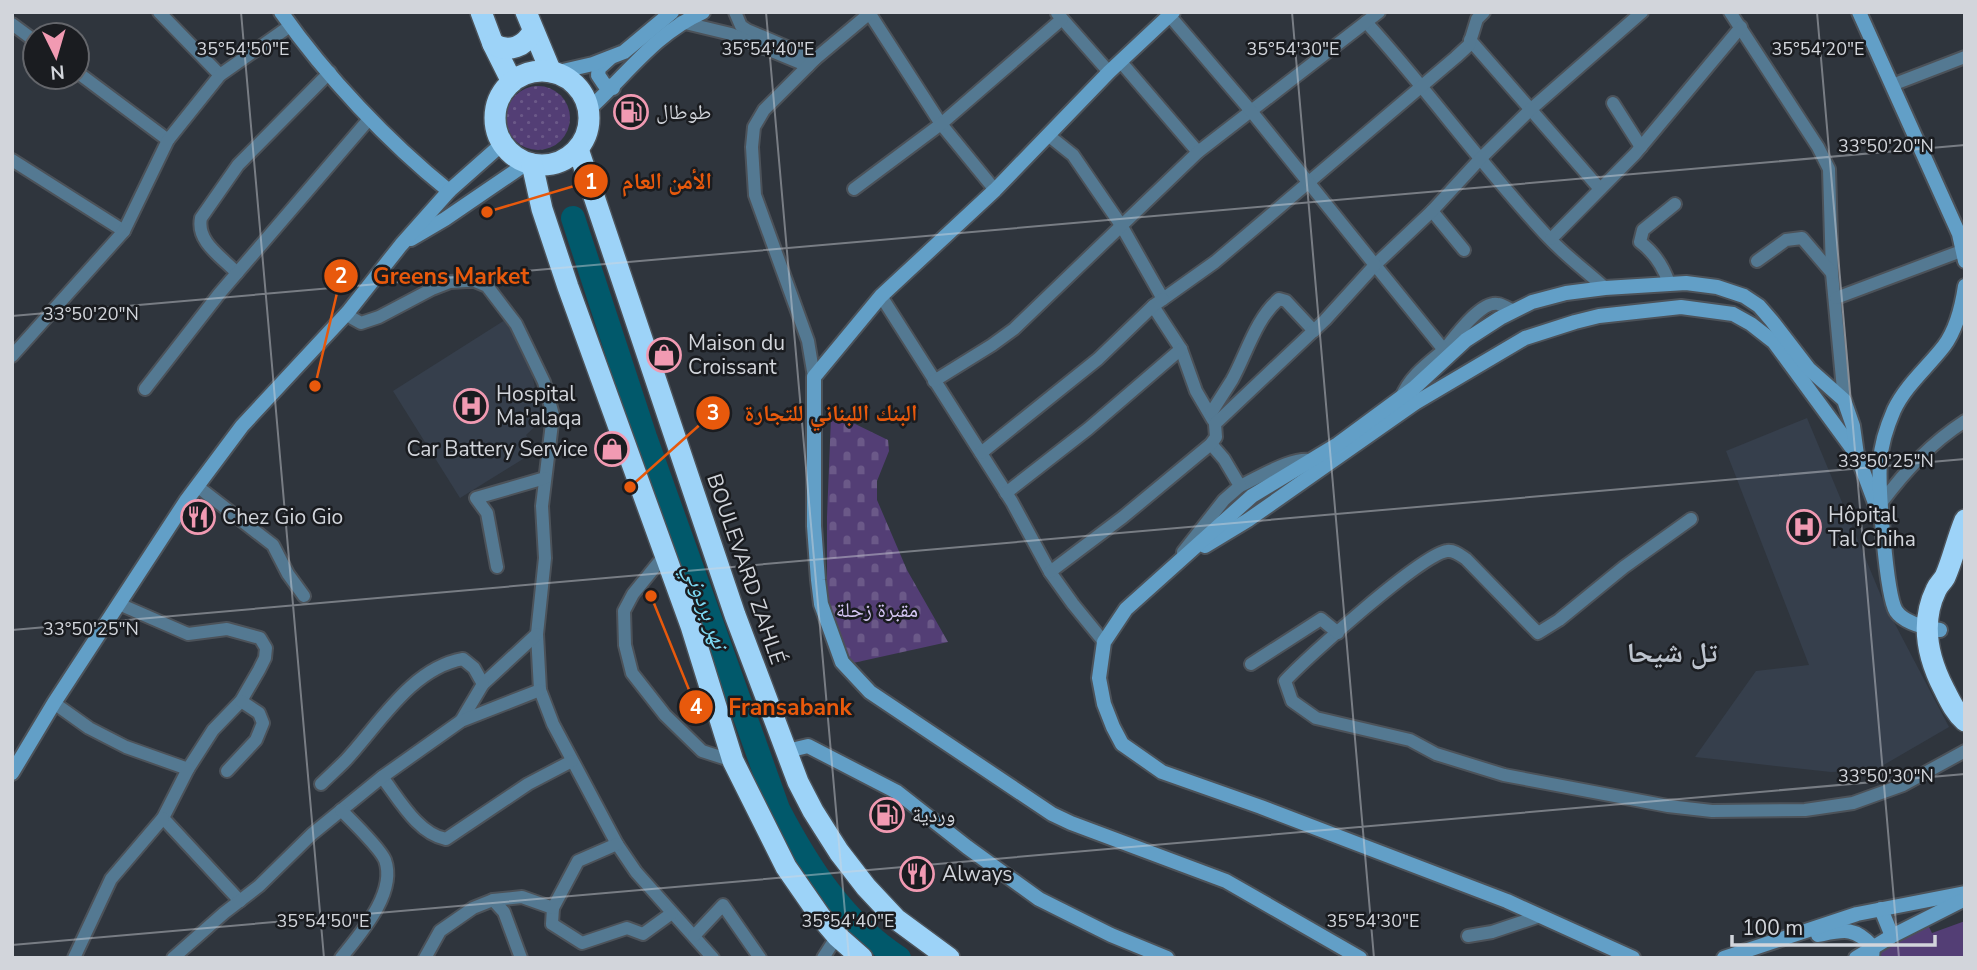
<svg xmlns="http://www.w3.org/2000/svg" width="1977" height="970" font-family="'Nunito Sans','Noto Naskh Arabic',sans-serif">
<defs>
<pattern id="grass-dots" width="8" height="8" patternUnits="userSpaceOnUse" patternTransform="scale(1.75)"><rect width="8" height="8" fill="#533e75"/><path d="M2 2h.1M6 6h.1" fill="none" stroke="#6b5988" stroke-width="1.8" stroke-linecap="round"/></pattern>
<pattern id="cemetery-stones" width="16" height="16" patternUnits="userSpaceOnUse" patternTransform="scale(1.75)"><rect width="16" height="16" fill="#533e75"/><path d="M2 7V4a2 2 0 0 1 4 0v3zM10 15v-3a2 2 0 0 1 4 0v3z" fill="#6b5988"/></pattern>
</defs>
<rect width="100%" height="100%" fill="#2f353d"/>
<g fill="#363f4c">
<path d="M505 320 531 369 542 420 526 435 536 451 460 498 393 391Z"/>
<path d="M1807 418 1884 603 1949 727 1875 770 1831 772 1695 757 1756 671 1809 665 1726 451Z"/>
</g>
<circle fill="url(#grass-dots)" cx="538" cy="118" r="32"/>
<path fill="url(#cemetery-stones)" d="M831 417 849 421 888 440 889 451 877 481V500L907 570 948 642 853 663 836 638 827 603V517Z"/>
<path fill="#533e75" d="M1965 921V958H1870L1928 925 1932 933Z"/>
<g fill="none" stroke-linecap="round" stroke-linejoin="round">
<path stroke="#01596b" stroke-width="24" d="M573 218 645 437 778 809C808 866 843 922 899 958"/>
<g stroke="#4c5259" stroke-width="16">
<g id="street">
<path d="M159 12 220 75"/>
<path d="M735 12 741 26 747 30 815 59"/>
<path d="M1730 12 1818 147 1829 169 1832 273 1844 400"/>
<path d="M1057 13 1109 72"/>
<path d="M870 14 941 124 995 190"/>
<path d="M681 22 731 34 808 66"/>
<path d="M1366 22C1430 92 1484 169 1549 238 1566 256 1586 271 1605 288"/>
<path d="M12 24 35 41"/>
<path d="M1470 40 1600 189"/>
<path d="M1120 61 1198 152"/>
<path d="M77 72 168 140"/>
<path d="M1892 85 1965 57"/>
<path d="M1613 103 1641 147"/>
<path d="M1048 135 1073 155 1121 225 1163 299 1215 262 1456 57 1469 45 1477 19 1484 12"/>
<path d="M12 160 124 231"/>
<path d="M854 189 941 124 1062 19"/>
<path d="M1432 211 1464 250"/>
<path d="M1551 239 1635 154 1741 27"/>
<path d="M1757 261 1786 240 1802 238 1832 273"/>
<path d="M237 273C222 257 196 242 201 218L238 165 330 72"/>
<path d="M1669 283C1663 266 1655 253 1640 242L1643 230 1675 204"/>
<path d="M881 296 1012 502 1050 572 1073 604 1104 642"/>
<path d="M1836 298 1964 250"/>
<path d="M1153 306 1181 349 1196 391 1213 420"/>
<path d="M348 312 352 318 361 323 379 317 432 289 450 282 466 281H475L487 286 516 324 544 382 553 415 542 506 545 558 537 634 540 690 553 724 617 844 636 872 713 958"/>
<path d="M1444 350C1454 338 1481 300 1498 304 1503 305 1509 309 1514 311"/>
<path d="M12 356 124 231 168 140 220 75 290 26"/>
<path d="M814 377 808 341 755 195 752 147 754 127 764 110 815 59 871 12"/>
<path d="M934 381 992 345 1014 329 1198 152 1379 12"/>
<path d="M145 389 219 294 370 118"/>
<path d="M1401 398C1409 377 1427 364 1444 350L1375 265 1432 211 1480 159 1530 110 1642 12"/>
<path d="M1211 413C1218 402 1225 391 1232 380 1246 355 1256 318 1279 299L1286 301 1314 331"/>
<path d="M981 453 1098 359 1153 306 1163 299"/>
<path d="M197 486 273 545 288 574 304 596"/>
<path d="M1240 486C1258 478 1295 454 1314 461"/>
<path d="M1006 493 1088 429 1181 349"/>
<path d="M1882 502C1906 470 1931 443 1965 421"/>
<path d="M1691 519 1624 567 1559 620 1538 633 1466 559C1460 555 1454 550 1447 551 1422 554 1306 658 1285 681L1292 701 1316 718 1410 740 1436 754 1504 775 1668 806 1712 811 1805 810 1853 803 1903 785 1965 751"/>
<path d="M1183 552 1224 500 1240 486 1224 459 1211 444"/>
<path d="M664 556 633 594 624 611 625 645 632 673 665 715 702 751 733 761"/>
<path d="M497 567 487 513 476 498 545 478"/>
<path d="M1050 572 1123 517 1211 444 1216 437 1215 424 1325 320 1375 265 1251 111 1169 15"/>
<path d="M119 604 188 634 227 629 260 638 266 648 265 658 259 670 241 701 213 730 188 769"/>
<path d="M1251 664 1321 619 1338 633"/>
<path d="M54 703 89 728 126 747 188 769 163 818 240 901"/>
<path d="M461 721 483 684 537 634"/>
<path d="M227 771 256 740 263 723 259 713 241 701"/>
<path d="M382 777C399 799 418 834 446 839L528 784 572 761"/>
<path d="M321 784C328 777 337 769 345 761 378 726 411 668 463 659L474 668 483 684"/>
<path d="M493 900 504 912 521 958"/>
<path d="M553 908 552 924 582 943 627 928 643 934 672 913"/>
<path d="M694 936 723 905 760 958"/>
<path d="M1468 936 1492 932 1540 916"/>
<path d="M74 958 111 879 163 818"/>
<path d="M173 958 224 913 259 886 312 834 382 777 461 721 540 690"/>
<path d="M341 958C360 934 397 893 385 860 380 848 352 821 341 810"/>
<path d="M425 958 440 931 473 908 493 900 522 897 553 908 578 861 617 844"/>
<path d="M823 958 837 936"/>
</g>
</g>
<g stroke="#4c5259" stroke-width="18">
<g id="secondary">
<path d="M281 12C326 76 388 142 449 191"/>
<path d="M1173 12 1109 72 995 190 881 296 814 377V526L818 580 821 604 842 662 870 692 1052 814 1071 823 1226 881 1360 958"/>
<path d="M1859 12 1959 234 1965 261"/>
<path d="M610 58 599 68 598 75 604 84 613 88"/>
<path d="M554 73 593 64 624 52 672 12"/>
<path d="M588 110C627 75 654 34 703 12"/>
<path d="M411 239 445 219 527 163"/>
<path d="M1205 546 1248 520 1415 403 1525 338 1575 322 1599 316 1681 307 1733 314 1751 324 1774 342 1857 455 1881 519"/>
<path d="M1940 630C1927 628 1904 623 1896 611 1886 595 1878 484 1880 462 1881 444 1887 426 1894 410 1906 385 1927 368 1944 346 1956 330 1962 306 1965 286"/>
<path d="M787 751 808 746 897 792 967 847 1039 899 1111 935 1167 958"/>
<path d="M12 773 54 703 186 501 242 426 348 312 401 245 449 191 502 144"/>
<path d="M1881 909 1892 936"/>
<path d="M1818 935C1843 930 1854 926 1873 947L1872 958"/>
<path d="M1633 958 1507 901 1261 807 1162 772 1122 744 1113 727 1104 704 1099 678 1104 642 1126 609 1252 496 1338 444 1414 388 1466 340 1500 318 1532 302 1566 293 1605 288 1686 283 1717 287 1744 296 1759 306 1772 321 1809 369 1844 400 1853 426 1857 455"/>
<path d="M1724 958 1857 914 1965 893"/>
<path d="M1856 958 1892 936 1965 899"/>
</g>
</g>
<g stroke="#4c5259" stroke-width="24">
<g id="highway">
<path d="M481 12 493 44 512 82"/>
<path d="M526 12 551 72"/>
<path d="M493 44C509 53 525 47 533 31"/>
<circle cx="542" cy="118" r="47"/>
<path d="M578 149 735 615 798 782 813 811 839 852 866 887 896 919 949 958"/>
<path d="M532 164 542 209 568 287 691 626 733 761 786 867 820 916 837 936 862 958"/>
<path d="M1965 520C1957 539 1953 559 1945 577 1942 582 1938 585 1936 590 1920 623 1928 658 1944 689 1950 701 1955 712 1965 721"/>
</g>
</g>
<use href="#street" stroke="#547992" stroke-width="12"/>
<use href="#secondary" stroke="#629fc7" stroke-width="14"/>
<use href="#highway" stroke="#9dd3f8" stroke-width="21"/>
</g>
<path fill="none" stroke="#d2d5db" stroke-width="2" stroke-opacity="0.45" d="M241 12 324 958M766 12 849 958M1292 12 1374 958M1817 12 1899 958M12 316 1965 145M12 630 1965 459M12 945 1965 774"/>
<defs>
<g id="fuel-ring" transform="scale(1.75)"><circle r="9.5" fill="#1a1c20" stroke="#f19ab2" stroke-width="1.5"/><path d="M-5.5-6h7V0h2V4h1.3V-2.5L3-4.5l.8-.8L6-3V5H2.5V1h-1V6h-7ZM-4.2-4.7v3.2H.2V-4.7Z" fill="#f19ab2"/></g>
<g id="shop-ring" transform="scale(1.75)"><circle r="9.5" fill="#1a1c20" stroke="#f19ab2" stroke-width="1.5"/><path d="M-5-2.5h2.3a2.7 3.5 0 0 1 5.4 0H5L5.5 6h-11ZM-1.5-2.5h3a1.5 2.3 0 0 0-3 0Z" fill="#f19ab2"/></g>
<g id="hospital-ring" transform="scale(1.75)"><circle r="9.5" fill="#1a1c20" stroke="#f19ab2" stroke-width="1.5"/><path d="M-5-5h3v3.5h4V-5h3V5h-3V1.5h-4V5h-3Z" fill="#f19ab2"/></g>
<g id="restaurant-ring" transform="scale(1.75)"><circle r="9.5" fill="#1a1c20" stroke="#f19ab2" stroke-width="1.5"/><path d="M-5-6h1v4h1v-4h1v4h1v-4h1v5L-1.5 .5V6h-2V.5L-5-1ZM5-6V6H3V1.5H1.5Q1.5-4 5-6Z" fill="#f19ab2"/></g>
</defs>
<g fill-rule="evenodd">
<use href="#fuel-ring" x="631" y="112"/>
<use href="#shop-ring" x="664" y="355"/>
<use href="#hospital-ring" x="471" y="406"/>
<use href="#shop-ring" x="612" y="449"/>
<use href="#restaurant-ring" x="198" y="517"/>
<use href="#hospital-ring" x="1804" y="527"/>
<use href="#fuel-ring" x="887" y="815"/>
<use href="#restaurant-ring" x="917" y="874"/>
</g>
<g text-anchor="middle" stroke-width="5" stroke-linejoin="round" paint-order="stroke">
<g font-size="21" fill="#d2d5db" stroke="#1a1c20" text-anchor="start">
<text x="656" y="119">طوطال</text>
<text x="688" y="350">Maison du<tspan x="688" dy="24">Croissant</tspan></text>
<text x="496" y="401">Hospital<tspan x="496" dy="24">Ma'alaqa</tspan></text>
<text x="588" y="456" text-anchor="end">Car Battery Service</text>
<text x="1828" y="522">Hôpital<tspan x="1828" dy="24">Tal Chiha</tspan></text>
<text x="222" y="524">Chez Gio Gio</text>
<text x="912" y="822">وردية</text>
<text x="942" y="881">Always</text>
</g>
<g font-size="21" fill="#d2d5db" stroke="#1a1c20">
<text transform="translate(746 569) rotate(71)" y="7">BOULEVARD ZAHLÉ</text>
</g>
<g font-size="21" fill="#d6c7f4" stroke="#1a1c20">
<text x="877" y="617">مقبرة زحلة</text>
</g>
<g font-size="23" font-style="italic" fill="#7edaf4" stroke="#1a1c20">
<text transform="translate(706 606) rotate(70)" y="8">نهر بردوني</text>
</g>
<g font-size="28" font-weight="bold" fill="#bcc3cd" stroke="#1a1c20">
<text x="1672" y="662">تل شيحا</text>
</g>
</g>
<g font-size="18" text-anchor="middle" fill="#d2d5db" stroke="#1a1c20" stroke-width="5" stroke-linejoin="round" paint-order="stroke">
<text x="243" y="55">35°54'50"E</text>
<text x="768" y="55">35°54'40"E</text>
<text x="1293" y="55">35°54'30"E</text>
<text x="1818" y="55">35°54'20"E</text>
<text x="1886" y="152">33°50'20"N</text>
<text x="91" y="320">33°50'20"N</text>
<text x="1886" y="467">33°50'25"N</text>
<text x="91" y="635">33°50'25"N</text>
<text x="1886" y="782">33°50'30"N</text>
<text x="323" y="927">35°54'50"E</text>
<text x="848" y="927">35°54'40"E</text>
<text x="1373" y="927">35°54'30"E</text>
</g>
<path fill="none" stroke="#e8590c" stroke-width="2.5" d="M487 212L591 181M315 386L341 276M630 487L713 413M651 596L696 707"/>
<g fill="#e8590c" stroke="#1a1c20" stroke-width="2.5">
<circle cx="487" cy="212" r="7"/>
<circle cx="315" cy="386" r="7"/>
<circle cx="630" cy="487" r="7"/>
<circle cx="651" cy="596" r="7"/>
<circle cx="591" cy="181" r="18"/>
<circle cx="341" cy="276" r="18"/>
<circle cx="713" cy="413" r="18"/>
<circle cx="696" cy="707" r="18"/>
</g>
<g font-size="21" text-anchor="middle" font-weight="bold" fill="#fff">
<text x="591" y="189">1</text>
<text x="341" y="283">2</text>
<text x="713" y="420">3</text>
<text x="696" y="714">4</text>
</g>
<g font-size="23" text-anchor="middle" font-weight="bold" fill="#e8590c" stroke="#1a1c20" stroke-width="5" stroke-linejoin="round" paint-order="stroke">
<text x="667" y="189">الأمن العام</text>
<text x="451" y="284">Greens Market</text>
<text x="831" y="421">البنك اللبناني للتجارة</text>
<text x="790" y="715">Fransabank</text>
</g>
<rect width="1977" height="970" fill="none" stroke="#d2d5db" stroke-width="28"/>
<g transform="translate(56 56) rotate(175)"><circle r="33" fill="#1a1c20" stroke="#64666b" stroke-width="2"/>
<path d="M0-5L12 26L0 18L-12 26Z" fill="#f19ab2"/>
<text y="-10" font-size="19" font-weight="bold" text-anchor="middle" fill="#d2d5db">N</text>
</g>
<path d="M1732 935v10h203v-10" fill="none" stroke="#d2d5db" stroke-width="3.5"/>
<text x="1742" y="935" font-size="21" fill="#d2d5db" stroke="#1a1c20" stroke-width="5" paint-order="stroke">100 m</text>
</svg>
